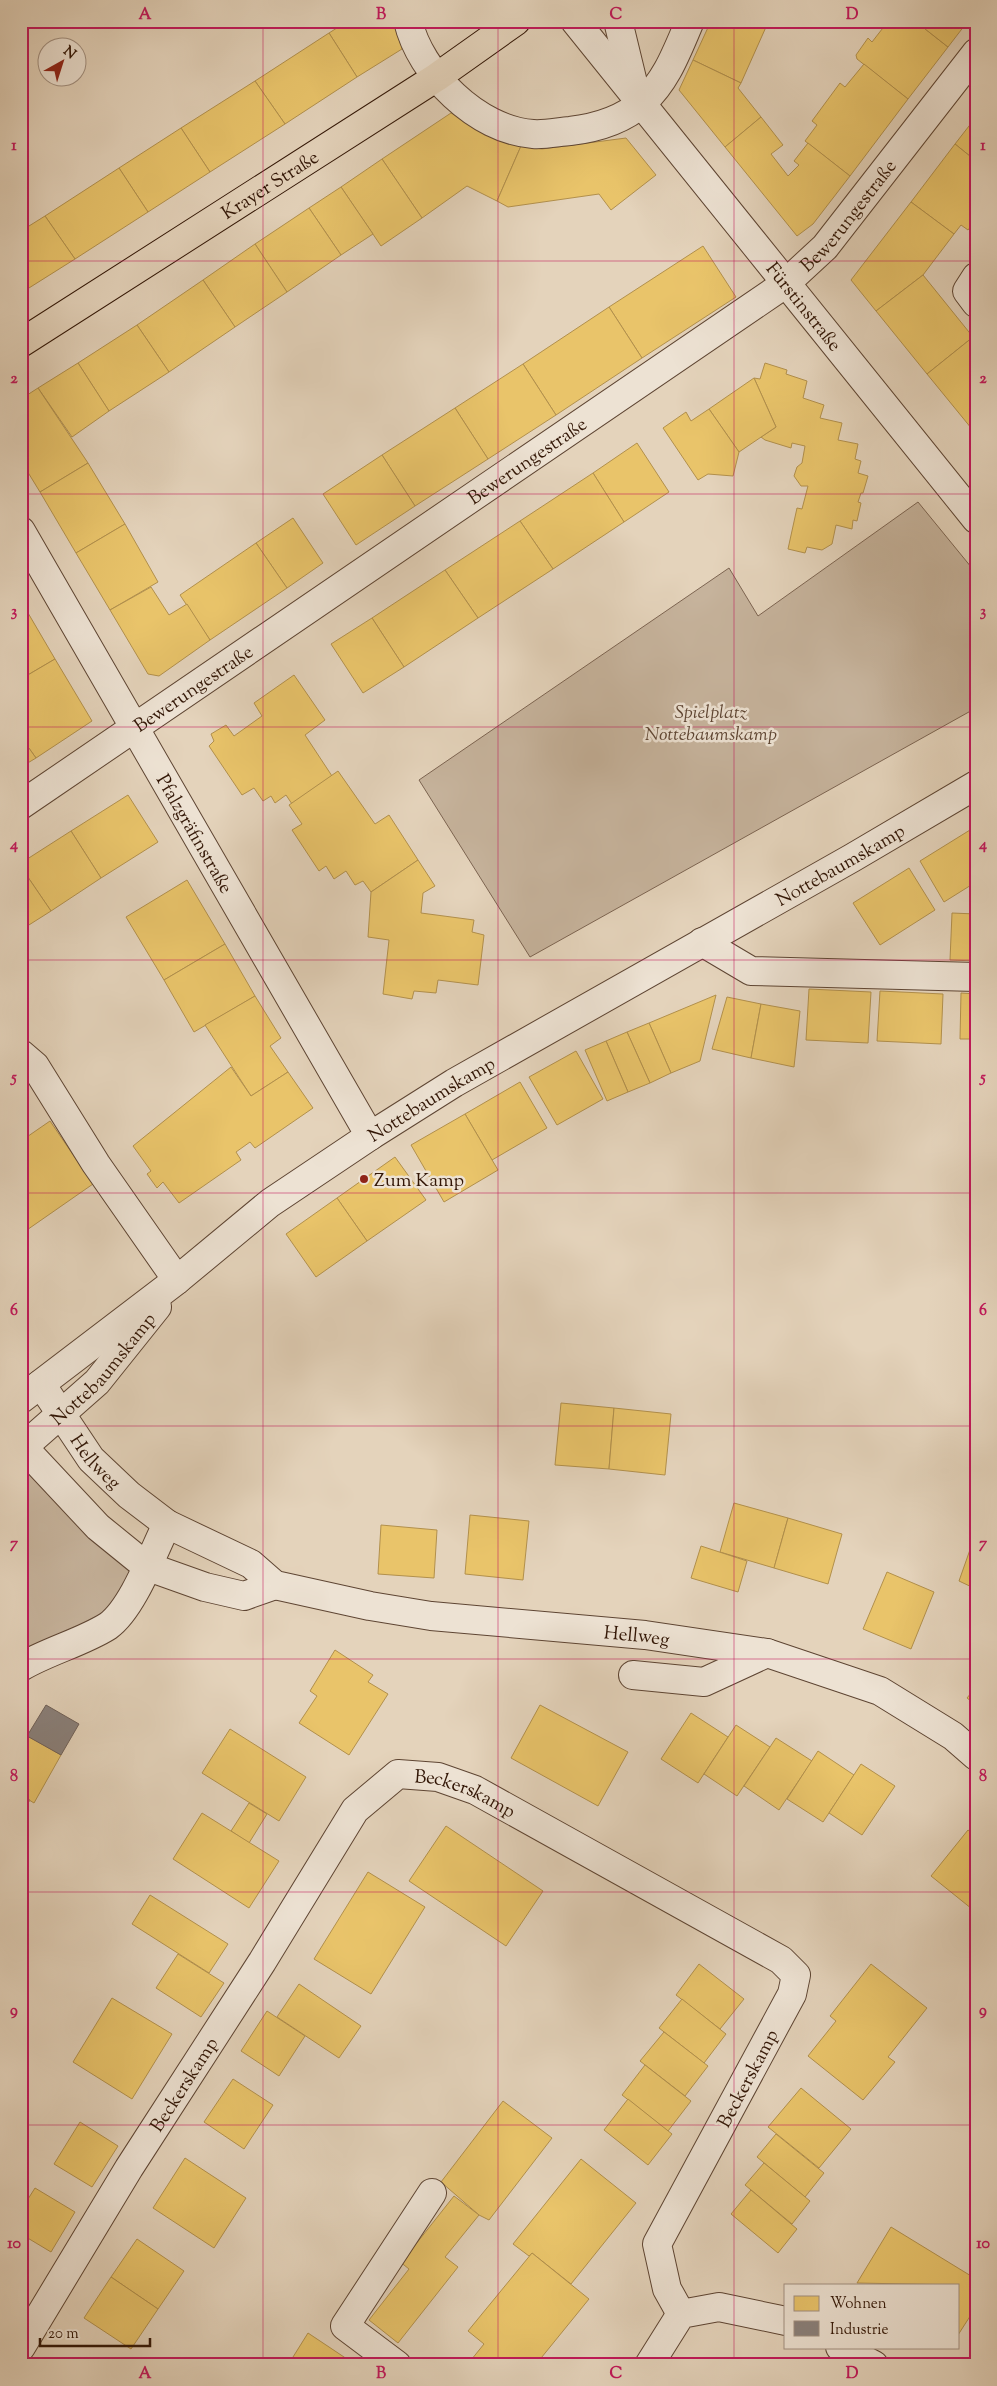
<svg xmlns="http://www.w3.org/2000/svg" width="997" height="2386" font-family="'Sorts Mill Goudy',serif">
<rect width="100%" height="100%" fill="#e4d3bb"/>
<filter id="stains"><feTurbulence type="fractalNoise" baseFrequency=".004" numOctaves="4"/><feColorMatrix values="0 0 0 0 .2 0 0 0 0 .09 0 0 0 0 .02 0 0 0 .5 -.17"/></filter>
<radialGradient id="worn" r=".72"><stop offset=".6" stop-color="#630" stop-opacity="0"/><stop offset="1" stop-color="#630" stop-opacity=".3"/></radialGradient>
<g fill="#c6b39c" stroke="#7c6451">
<path d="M918 502 976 573V708L530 957 419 780 729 568 758 616Z"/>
<path d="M21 1446 143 1567 120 1611 21 1661Z"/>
</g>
<g fill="#e9c46a" stroke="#b2904c">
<path d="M339 21H399L402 49 357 77 329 33 340 26Z"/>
<path d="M711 21H734L766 27 741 83 693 60Z"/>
<path d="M734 21H766V27Z"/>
<path d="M897 21H915L948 47 908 99 857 59 856 55 868 38 872 42 886 24 891 28Z"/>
<path d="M915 21H968L948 47Z"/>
<path d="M329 33 357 77 285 124 255 81Z"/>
<path d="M693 60 741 83 738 88 761 117 725 147 679 90Z"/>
<path d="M864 64 908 99 850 176 805 141 817 125 812 121 840 83 845 87Z"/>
<path d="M255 81 285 124 210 172 181 128Z"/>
<path d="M451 113 521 146 497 201 467 186 422 218 382 159Z"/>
<path d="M761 117 783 145 771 154 788 176 799 165 794 161 808 143 850 176 813 224 797 236 725 147Z"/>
<path d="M976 117V161L955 144Z"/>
<path d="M181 128 210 172 148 212 119 168Z"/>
<path d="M626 138 656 175 611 210 599 194 508 207 497 201 521 146 542 149Z"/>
<path d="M955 144 976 161V220L968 230 961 225 954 234 911 202Z"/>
<path d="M382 159 422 218 381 246 341 187Z"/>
<path d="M119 168 148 212 75 259 45 216Z"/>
<path d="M341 187 373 234 341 255 309 208Z"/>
<path d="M911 202 954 234 923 275 876 311 851 280Z"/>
<path d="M309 208 341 255 287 292 255 244Z"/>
<path d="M45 216 75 259 21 293V231Z"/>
<path d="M255 244 287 292 235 327 203 280Z"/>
<path d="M703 246 736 297 642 358 609 307Z"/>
<path d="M923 275 973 337 927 374 876 311Z"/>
<path d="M203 280 235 327 169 372 137 325Z"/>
<path d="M609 307 642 358 556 415 523 364Z"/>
<path d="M137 325 169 372 109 411 78 363Z"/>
<path d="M973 337 976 340V434L927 374Z"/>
<path d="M78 363 109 411 72 437 38 388Z"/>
<path d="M765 363 787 370 786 374 807 381 803 398 824 405 820 418 842 423 838 440 858 444 855 459 861 461 858 473 868 476 863 493H861L858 502 861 503 857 521 853 520 852 529 836 525 832 544 822 550 807 547 805 553 788 549 797 508 802 509 808 486H801L794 476 797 467 802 463 805 446 792 443 791 448 765 440 761 437 776 427 754 378 760 379Z"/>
<path d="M523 364 556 415 488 459 455 408Z"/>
<path d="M754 378 776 427 739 452 709 409Z"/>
<path d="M38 388 88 463 40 492 21 461V399Z"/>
<path d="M455 408 488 459 415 506 382 455Z"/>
<path d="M709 409 739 452 733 476 708 474 698 480 663 428 686 412 691 421Z"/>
<path d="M637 443 669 492 624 522 593 473Z"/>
<path d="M382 455 415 506 356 545 323 494Z"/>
<path d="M88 463 125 524 76 553 40 492Z"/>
<path d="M593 473 624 522 553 569 520 521Z"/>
<path d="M293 518 323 563 287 588 256 543Z"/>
<path d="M520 521 553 569 478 618 445 570Z"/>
<path d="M125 524 158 582 110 610 76 553Z"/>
<path d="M256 543 287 588 210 640 180 595Z"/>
<path d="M445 570 478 618 404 667 372 618Z"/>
<path d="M151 587 169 615 187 604 210 640 159 676 148 674 110 610Z"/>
<path d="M21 601 55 659 21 679Z"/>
<path d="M372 618 404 667 363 693 331 644Z"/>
<path d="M55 659 92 721 36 758 21 737V679Z"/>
<path d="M294 675 325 720 305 735 332 776 292 804 286 795 275 803 271 796 263 801 254 788 242 795 209 746 214 741 211 734 226 725 234 736 262 716 254 703Z"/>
<path d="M21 737 36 758 21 767Z"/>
<path d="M338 771 375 824 389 815 418 860 371 892 363 881 355 885 346 871 334 879 326 866 319 871 292 830 302 824 289 805Z"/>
<path d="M128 795 158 842 101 878 71 831Z"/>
<path d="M976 826V839L970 830Z"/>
<path d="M970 830 976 839V882L944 902 920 861Z"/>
<path d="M71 831 101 878 51 911 21 867V863Z"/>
<path d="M418 860 435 886 423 893 421 913 474 920 472 932 484 935 478 985 438 980 436 993 414 991 412 999 383 994 389 940 368 937 371 892Z"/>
<path d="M21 867 51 911 21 930Z"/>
<path d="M909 868 935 910 880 945 853 903Z"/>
<path d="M187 880 225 944 164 980 126 917Z"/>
<path d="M952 913 976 914V961L950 960Z"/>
<path d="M225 944 255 996 194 1032 164 980Z"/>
<path d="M809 989 871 992 868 1043 806 1040Z"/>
<path d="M880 991 943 994 941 1044 877 1041Z"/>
<path d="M961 993 976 994V1039H960Z"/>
<path d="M716 995 700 1061 671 1073 649 1023Z"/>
<path d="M255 996 281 1038 270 1046 288 1072 251 1096 205 1025Z"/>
<path d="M727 997 761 1004 751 1058 712 1049Z"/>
<path d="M761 1004 800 1011 794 1067 751 1058Z"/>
<path d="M649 1023 671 1073 650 1083 627 1032Z"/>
<path d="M627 1032 650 1083 628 1092 606 1041Z"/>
<path d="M606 1041 628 1092 607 1101 585 1050Z"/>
<path d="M576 1051 603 1099 557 1125 529 1077Z"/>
<path d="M231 1067 251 1096 288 1072 313 1108 255 1148 250 1142 236 1152 241 1160 179 1203 163 1182 157 1188 147 1174 151 1171 133 1146Z"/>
<path d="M520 1082 547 1128 492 1160 465 1114Z"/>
<path d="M465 1114 498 1170 444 1202 411 1145Z"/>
<path d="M50 1121 93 1184 24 1232 21 1228V1141Z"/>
<path d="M395 1157 426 1200 367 1241 337 1198Z"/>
<path d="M337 1198 367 1241 316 1277 286 1234Z"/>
<path d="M561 1403 614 1408 609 1469 555 1465Z"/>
<path d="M614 1408 671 1414 665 1475 609 1469Z"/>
<path d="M734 1503 788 1518 774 1568 720 1552Z"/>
<path d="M470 1515 529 1521 523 1580 465 1574Z"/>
<path d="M788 1518 842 1534 828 1584 774 1568Z"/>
<path d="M381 1525 437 1530 434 1578 378 1574Z"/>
<path d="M972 1544 976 1545V1589L959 1581Z"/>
<path d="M701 1546 747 1561 738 1592 691 1578Z"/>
<path d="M887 1572 934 1592 911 1649 863 1629Z"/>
<path d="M335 1650 373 1675 368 1682 388 1694 349 1755 299 1723 317 1696 310 1691Z"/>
<path d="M976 1687V1705L967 1698Z"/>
<path d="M540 1705 628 1752 598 1806 511 1758Z"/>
<path d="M691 1713 728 1737 698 1783 661 1759Z"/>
<path d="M736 1725 770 1747 737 1796 704 1774Z"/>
<path d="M230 1729 306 1777 279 1821 202 1773Z"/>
<path d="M21 1732 61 1755 34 1803 21 1795Z"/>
<path d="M776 1738 812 1761 779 1810 744 1786Z"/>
<path d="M818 1751 854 1775 823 1822 787 1799Z"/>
<path d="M861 1764 895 1786 862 1835 829 1813Z"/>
<path d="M21 1795 30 1800 21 1815Z"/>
<path d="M249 1803 267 1814 249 1843 231 1831Z"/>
<path d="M202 1813 279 1861 249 1908 173 1859Z"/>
<path d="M446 1826 543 1891 506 1946 409 1881Z"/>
<path d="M968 1830 976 1836V1905L972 1909 931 1876Z"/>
<path d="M368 1872 425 1907 371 1994 314 1959Z"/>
<path d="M150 1895 228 1944 209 1973 132 1924Z"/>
<path d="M178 1954 224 1983 201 2017 156 1988Z"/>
<path d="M699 1964 744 1999 720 2029 676 1995Z"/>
<path d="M871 1964 927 2008 888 2057 895 2062 863 2100 808 2056 836 2021 830 2016Z"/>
<path d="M299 1984 361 2026 339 2058 277 2017Z"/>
<path d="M112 1998 172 2034 132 2099 73 2062Z"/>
<path d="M682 1999 726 2034 704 2063 659 2028Z"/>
<path d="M267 2011 305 2036 279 2076 241 2051Z"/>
<path d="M664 2032 708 2066 685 2096 640 2061Z"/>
<path d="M645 2065 691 2101 668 2131 622 2095Z"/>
<path d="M233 2079 273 2105 244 2149 204 2122Z"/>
<path d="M801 2088 851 2129 819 2168 768 2127Z"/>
<path d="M976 2090V2104L970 2102Z"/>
<path d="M628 2099 672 2134 648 2165 604 2130Z"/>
<path d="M503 2101 552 2138 489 2220 479 2215 441 2182Z"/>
<path d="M80 2122 118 2146 92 2187 54 2164Z"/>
<path d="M776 2134 824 2173 805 2197 757 2157Z"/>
<path d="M185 2158 246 2198 214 2248 153 2208Z"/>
<path d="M581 2159 636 2203 571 2284 532 2253 529 2256 513 2244Z"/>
<path d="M764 2163 810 2201 792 2224 745 2185Z"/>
<path d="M35 2188 75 2212 51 2252 21 2234V2210Z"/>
<path d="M751 2190 797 2229 778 2253 731 2214Z"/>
<path d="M454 2196 479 2215 445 2257 458 2267 398 2343 369 2320 409 2269 394 2257 405 2243 412 2249Z"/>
<path d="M891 2227 976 2279V2307L958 2335V2285L857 2283Z"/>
<path d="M137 2239 184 2271 158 2309 111 2277Z"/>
<path d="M532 2253 589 2299 537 2363 539 2365H467L484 2344 468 2331Z"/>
<path d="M111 2277 158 2309 131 2349 84 2318Z"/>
<path d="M308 2333 356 2365H288Z"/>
<path d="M742 2359 751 2365H739Z"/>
</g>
<path fill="#8a817c" stroke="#706159" d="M46 1705 79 1724 61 1755 27 1736Z"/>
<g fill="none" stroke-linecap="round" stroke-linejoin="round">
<g stroke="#5e4533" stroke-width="30">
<g id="minor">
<path d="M408 21C420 73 477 130 533 134 544 135 558 132 570 131 596 128 623 120 643 102 667 80 677 51 690 21"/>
<path id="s1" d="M575 21 976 519"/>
<path d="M618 21 634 87"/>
<path d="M976 277 967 291 976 303"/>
<path id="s2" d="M21 531 370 1136"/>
<path id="s3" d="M21 805 785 284 825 247 976 53"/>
<path d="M702 942 751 971 976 977"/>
<path d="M21 1054 35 1066 96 1164 177 1280"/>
<path id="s4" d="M41 1384 91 1459 129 1495 167 1524 251 1564 275 1585 370 1606 431 1616 645 1635 767 1653 880 1691 953 1736 976 1756"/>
<path id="s5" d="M21 1399 177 1280 270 1203 370 1136 454 1083 852 858 976 785"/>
<path d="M21 1440 24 1448 98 1527 146 1566 205 1587 244 1596 275 1585"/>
<path id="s6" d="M21 1449 97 1382 157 1307"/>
<path d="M21 1667C48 1651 83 1642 108 1626 133 1608 153 1552 167 1524"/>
<path d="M633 1675 704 1682 767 1653"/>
<path id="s7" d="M21 2347 129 2168 262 1962 355 1810 398 1774 438 1777 475 1790 781 1960 796 1975 792 1994 657 2244 667 2289 681 2314"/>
<path d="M840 2347 874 2365"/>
<path d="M397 2365 345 2326 432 2193"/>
<path d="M649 2365 681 2314 719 2307 786 2321"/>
</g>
</g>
<g stroke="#321606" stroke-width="30">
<g id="major">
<path id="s8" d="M21 343 437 77 516 21"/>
</g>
</g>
<use href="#minor" stroke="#ede2d3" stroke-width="28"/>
<use href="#major" stroke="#e4d3bb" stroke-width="28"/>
</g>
<path fill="none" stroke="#c2185b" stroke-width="1" stroke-opacity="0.55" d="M263 21V2365M498 21V2365M734 21V2365M21 261H976M21 494H976M21 727H976M21 960H976M21 1193H976M21 1426H976M21 1659H976M21 1892H976M21 2125H976"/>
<circle fill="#8f2418" stroke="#ede2d3" stroke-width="2" cx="364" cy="1179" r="5"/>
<g text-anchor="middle" stroke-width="5" stroke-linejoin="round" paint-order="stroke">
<g font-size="19" fill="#321606" stroke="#ede2d3">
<text dy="7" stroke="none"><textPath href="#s8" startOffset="295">Krayer Straße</textPath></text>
<text dy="7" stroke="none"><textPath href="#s3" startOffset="1018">Bewerungestraße</textPath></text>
<text dy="7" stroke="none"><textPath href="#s1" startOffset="366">Fürstinstraße</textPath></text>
<text dy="7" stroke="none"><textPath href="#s3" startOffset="612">Bewerungestraße</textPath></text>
<text dy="7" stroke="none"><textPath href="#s3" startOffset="208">Bewerungestraße</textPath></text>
<text dy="7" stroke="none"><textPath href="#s2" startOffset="349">Pfalzgräfinstraße</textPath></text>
<text dy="7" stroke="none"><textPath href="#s5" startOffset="980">Nottebaumskamp</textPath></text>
<text dy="7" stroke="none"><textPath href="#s5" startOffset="509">Nottebaumskamp</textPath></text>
<text dy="7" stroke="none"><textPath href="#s6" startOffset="115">Nottebaumskamp</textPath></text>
<text dy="7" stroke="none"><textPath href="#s4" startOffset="95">Hellweg</textPath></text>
<text dy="7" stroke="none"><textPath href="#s4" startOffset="681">Hellweg</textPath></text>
<text dy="7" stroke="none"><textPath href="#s7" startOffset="759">Beckerskamp</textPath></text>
<text transform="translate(747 2078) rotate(-62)" y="7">Beckerskamp</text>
<text dy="7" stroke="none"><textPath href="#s7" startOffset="309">Beckerskamp</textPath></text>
</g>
<g font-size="19" font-style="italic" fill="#5e4533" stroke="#ede2d3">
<text x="711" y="718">Spielplatz<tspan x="711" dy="22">Nottebaumskamp</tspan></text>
</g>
<g font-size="19" fill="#321606" stroke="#ede2d3" text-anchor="start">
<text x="374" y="1186">Zum Kamp</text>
</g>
</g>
<rect width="997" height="2386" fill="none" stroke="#e4d3bb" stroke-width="55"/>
<rect x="784" y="2284" width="175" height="65" fill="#ede2d3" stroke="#a29081"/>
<rect x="794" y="2296" width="25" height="15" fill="#e9c46a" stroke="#a29081"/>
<text x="830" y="2308" font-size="15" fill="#321606">Wohnen</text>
<rect x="794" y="2321" width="25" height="15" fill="#8a817c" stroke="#a29081"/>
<text x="830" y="2334" font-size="15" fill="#321606">Industrie</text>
<g transform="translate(62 62) rotate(39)"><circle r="24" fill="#ede2d3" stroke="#a29081"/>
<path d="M0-4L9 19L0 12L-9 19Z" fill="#8f2418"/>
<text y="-8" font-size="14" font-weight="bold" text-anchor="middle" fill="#321606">N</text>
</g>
<path d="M40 2338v8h110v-8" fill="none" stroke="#321606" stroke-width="2.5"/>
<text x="48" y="2338" font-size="15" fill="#321606" stroke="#ede2d3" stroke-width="4" paint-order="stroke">20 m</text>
<rect x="28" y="28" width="942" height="2330" fill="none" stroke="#c2185b" stroke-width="2"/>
<g font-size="16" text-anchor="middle" font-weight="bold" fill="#c2185b">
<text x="145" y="19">A</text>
<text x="381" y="19">B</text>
<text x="616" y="19">C</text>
<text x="852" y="19">D</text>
<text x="14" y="150">1</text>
<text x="983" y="150">1</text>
<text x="14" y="383">2</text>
<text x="983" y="383">2</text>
<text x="14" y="616">3</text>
<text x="983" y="616">3</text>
<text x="14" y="849">4</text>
<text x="983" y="849">4</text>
<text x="14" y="1082">5</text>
<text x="983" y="1082">5</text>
<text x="14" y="1315">6</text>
<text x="983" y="1315">6</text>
<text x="14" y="1548">7</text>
<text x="983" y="1548">7</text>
<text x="14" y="1781">8</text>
<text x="983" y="1781">8</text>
<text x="14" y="2015">9</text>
<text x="983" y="2015">9</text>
<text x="14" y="2248">10</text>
<text x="983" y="2248">10</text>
<text x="145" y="2378">A</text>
<text x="381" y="2378">B</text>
<text x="616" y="2378">C</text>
<text x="852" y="2378">D</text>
</g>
<rect width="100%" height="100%" filter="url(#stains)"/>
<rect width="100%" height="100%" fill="url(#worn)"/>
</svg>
